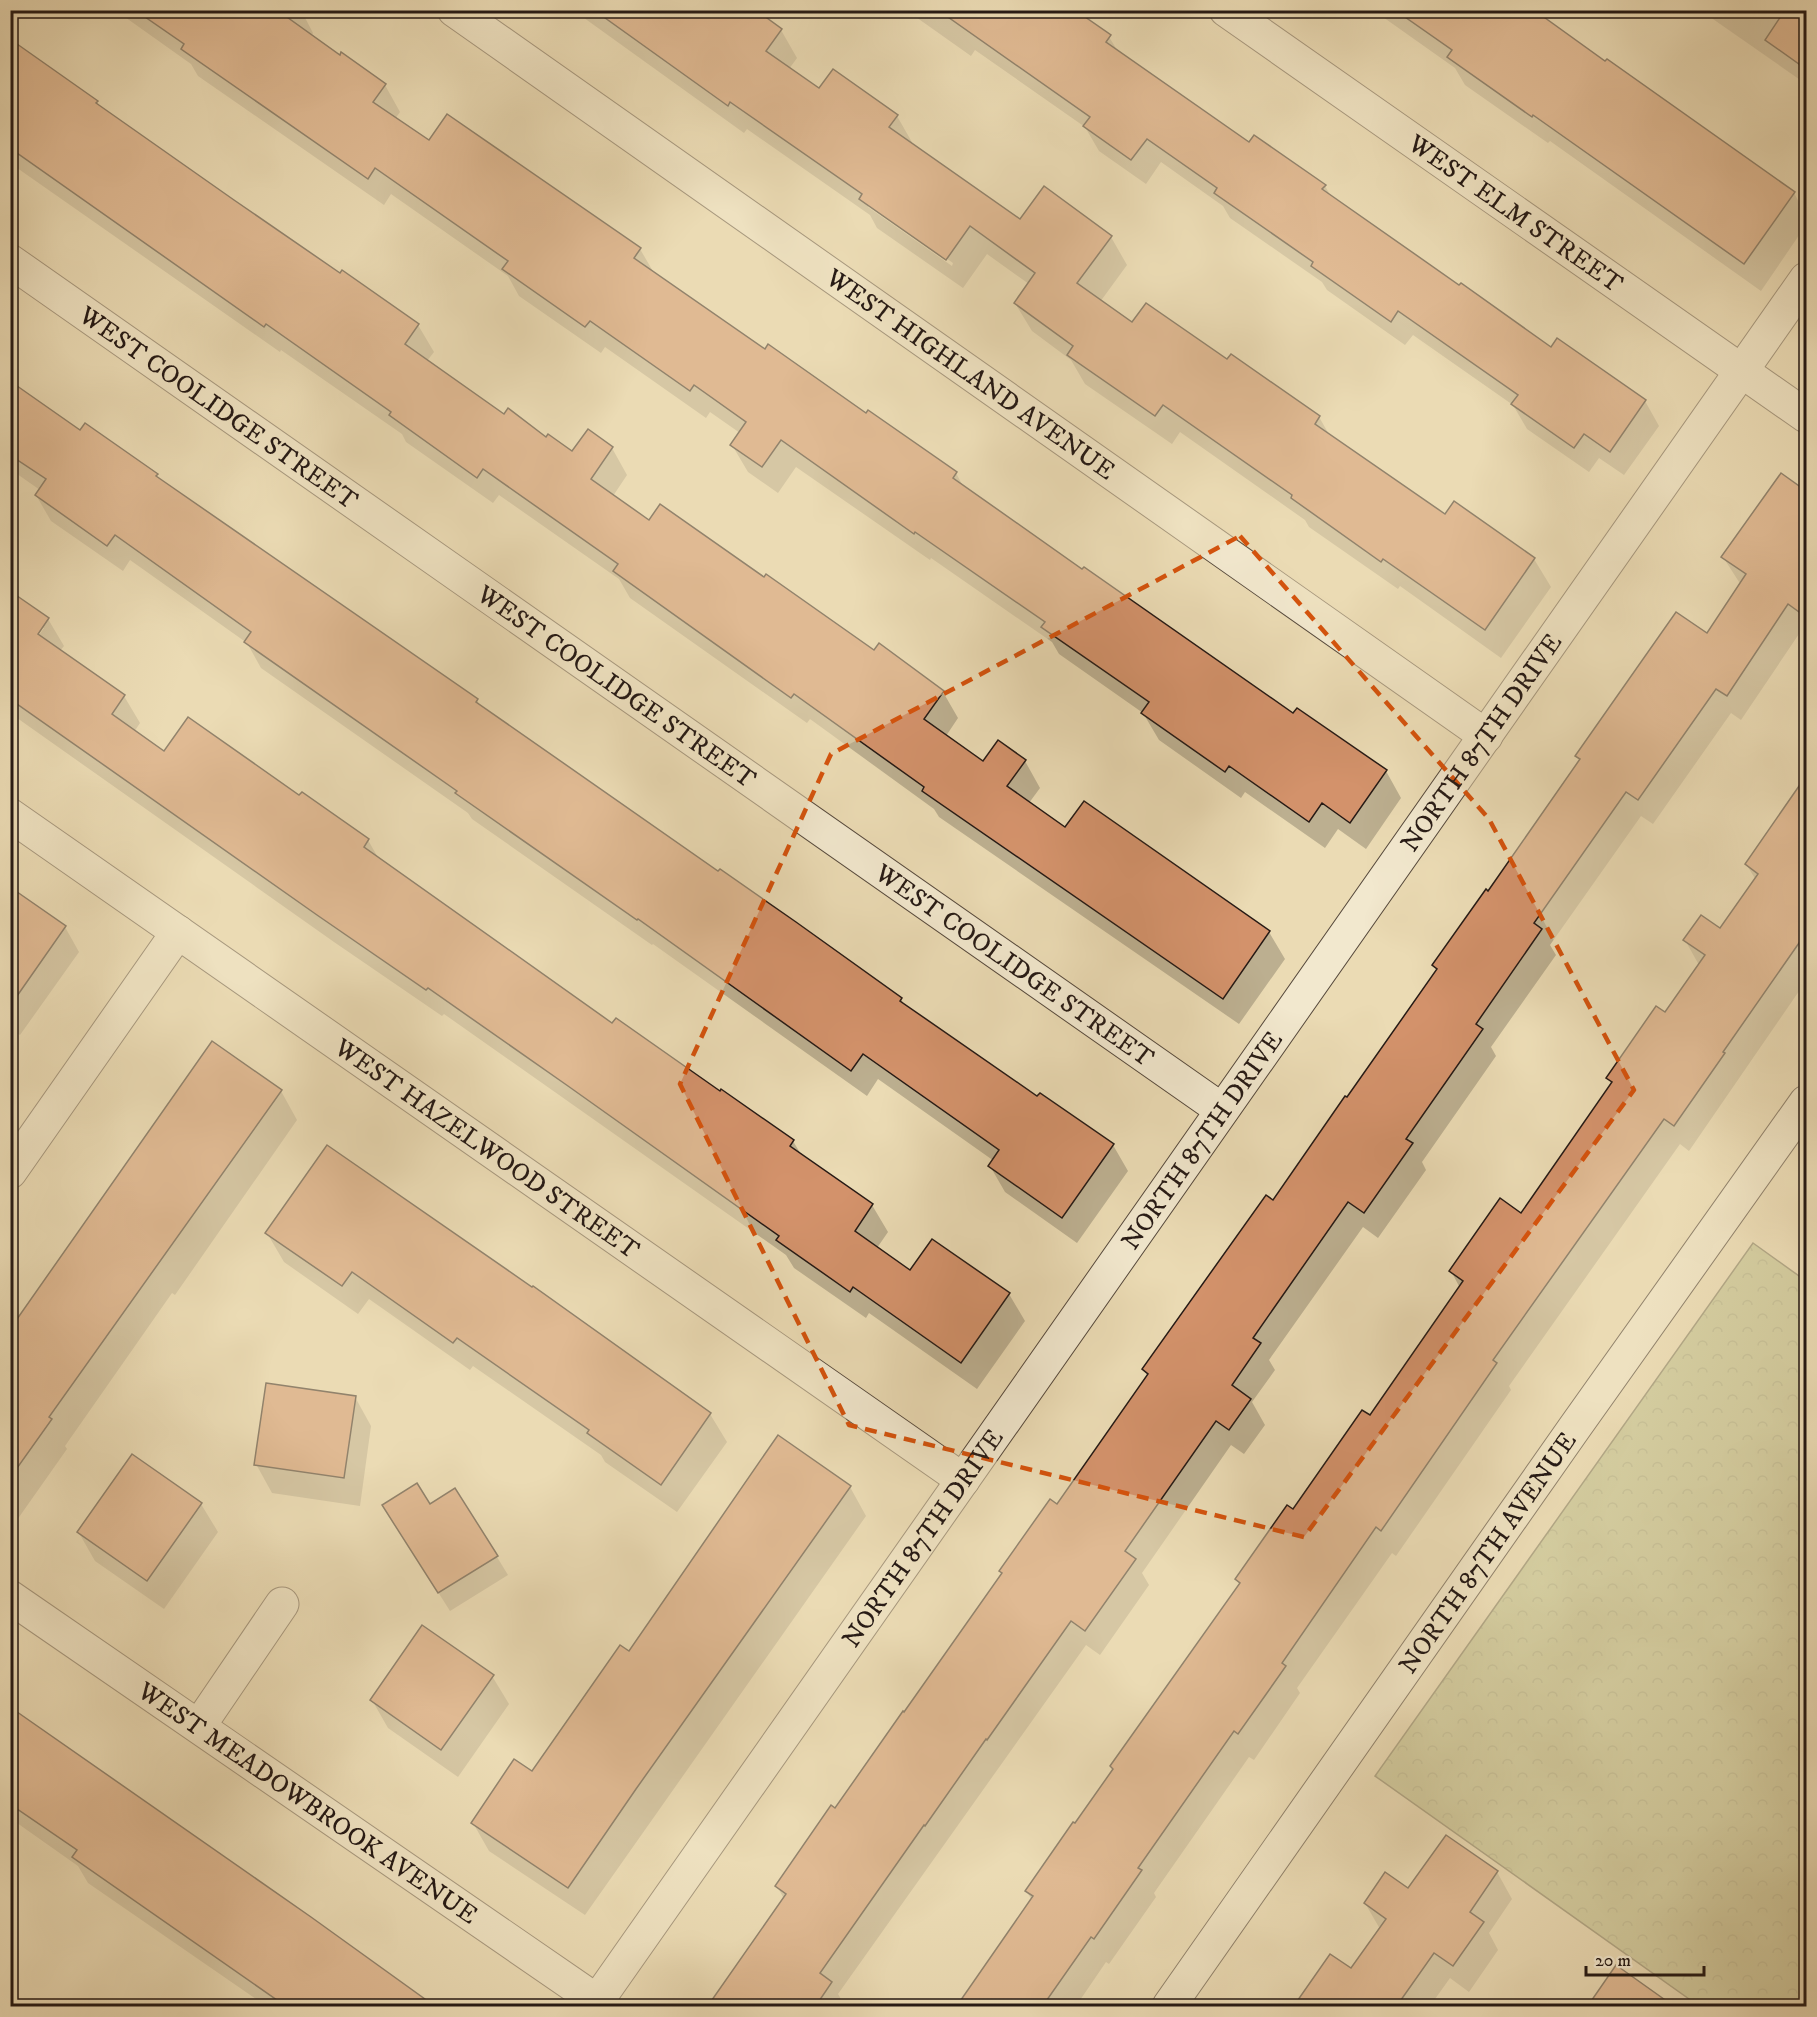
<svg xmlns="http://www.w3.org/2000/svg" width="1817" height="2017" font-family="'IM FELL DW Pica',serif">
<defs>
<pattern id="forest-crowns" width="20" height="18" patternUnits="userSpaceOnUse" patternTransform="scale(1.5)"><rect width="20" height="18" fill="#babf8b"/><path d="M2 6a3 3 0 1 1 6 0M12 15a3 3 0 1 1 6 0" fill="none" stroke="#a0a477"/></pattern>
</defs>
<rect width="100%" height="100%" fill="#ebdbb4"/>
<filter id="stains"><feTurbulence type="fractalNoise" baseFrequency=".00333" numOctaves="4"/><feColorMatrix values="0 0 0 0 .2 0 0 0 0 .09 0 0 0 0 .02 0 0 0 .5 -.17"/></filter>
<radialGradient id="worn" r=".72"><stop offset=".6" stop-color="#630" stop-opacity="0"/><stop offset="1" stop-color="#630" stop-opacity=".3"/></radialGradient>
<path fill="url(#forest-crowns)" stroke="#706c50" stroke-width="1.5" d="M1753 1243 1806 1281V2006H1699L1375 1776Z"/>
<g fill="#0003" fill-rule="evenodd">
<path d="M115 10H301L313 33 311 36 385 85 400 112 395 119 429 142 640 249 654 273 765 351 956 473 964 488 1293 716 1386 771 1401 798 1366 849 1338 829 1325 848 1245 792 1241 798 1159 740 1143 713 1059 654 1052 642 931 558 930 560 796 467 778 493 748 472 732 445 740 433 710 412 706 418 605 347 601 353 519 296 508 276 391 194 384 205 198 76 191 64Z"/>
<path d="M573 10H753L781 30 797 58 789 69 819 91 897 116 913 144 1020 221 1111 237 1127 265 1100 302 1133 324 1227 362 1319 417 1330 436 1445 516 1534 559 1551 587 1501 658 1400 586 1398 589 1309 527 1305 520 1180 432 1172 444 1085 384 1071 360 1032 331 1015 303 1029 284 987 254 963 288 877 228 870 215 747 129 744 133ZM868 203 953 263 952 266 868 207Z"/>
<path d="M906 10H1072L1109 37 1119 53 1249 144 1325 186 1332 198 1552 349 1645 401 1659 426 1624 475 1599 458 1589 472 1527 429 1513 405 1413 335 1405 345 1327 290 1322 282 1230 218 1223 206 1161 162 1146 184 1099 151 1085 127 975 50 971 56Z"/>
<path d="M1373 10H1531L1794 193 1806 215V225L1761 291 1550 141 1548 143 1465 85 1455 68Z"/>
<path d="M1700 10H1806V84Z"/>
<path d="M10 42 97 102 101 109 341 275 418 325 434 352 427 361 504 416 573 453 612 448 627 475 613 496 650 522 765 579 874 652 943 692 958 718 946 736 984 763 1025 761 1040 788 1029 803 1066 829 1084 803 1269 932 1285 959 1239 1024 939 817 934 809 810 719 807 723 630 598 619 579 499 495 493 503 406 442 402 434 281 350 280 352 10 163Z"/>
<path d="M10 383 81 432 156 475 160 480 477 700 481 707 901 999 905 1006 1037 1098 1113 1145 1128 1171 1077 1243 1005 1192 990 1166 994 1161 878 1079 867 1096 653 944 652 945 472 819 468 813 261 668 247 643 130 560 123 571 51 521 36 495 40 490 10 469Z"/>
<path d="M1781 475 1806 493V631L1803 628 1741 720 1731 713 1653 824 1641 816 1550 945 1556 955 1491 1047 1496 1056 1422 1162 1426 1170 1378 1238 1363 1227 1269 1360 1275 1370 1252 1402 1265 1425 1244 1454 1231 1445 1142 1573 1149 1585 1100 1655 1086 1645 838 1994 845 2006H712L784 1899 777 1886 835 1810 1058 1506 1148 1377 1144 1369 1273 1202 1348 1100 1437 971 1434 965 1488 893 1580 761 1577 756 1707 635 1741 585 1723 557Z"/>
<path d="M10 593 48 619 64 646 60 651 124 696 140 723 134 732 165 753 300 797 302 794 368 840 380 861 613 1025 793 1141 802 1156 872 1205 888 1232 877 1248 911 1272 1009 1294 1025 1321 977 1389 869 1313 866 1318 794 1268 786 1255 444 1014 442 1016 334 942 10 713ZM40 628H44L35 641 33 639Z"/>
<path d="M1806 792V981L1689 1151 1680 1144 1509 1386 1511 1390 1396 1556 1392 1553 1297 1688 1300 1693 1254 1760 1249 1757 1154 1893 1156 1897 1109 1964 1106 1962 1076 2006H957L1032 1900 1026 1891 1075 1825 1114 1771 1111 1766 1240 1585 1237 1580 1370 1417 1460 1288 1451 1271 1521 1215 1612 1085 1608 1078 1665 1014 1699 965 1685 940 1720 930 1756 880 1746 864Z"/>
<path d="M13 891 65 927 79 952 20 1035 17 1033 10 1042V895Z"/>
<path d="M281 1091 297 1120 175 1295 172 1293 65 1446 67 1449 17 1520 10 1516V1332Z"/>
<path d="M267 1233 710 1414 727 1442 677 1512 605 1462 601 1455 473 1366 470 1370 369 1299 358 1314 284 1262Z"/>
<path d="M355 1397 371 1426 360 1506 272 1493 256 1464Z"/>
<path d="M850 1487 866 1516 585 1915 489 1851 473 1823 533 1773 629 1654Z"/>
<path d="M201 1504 218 1532 164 1609 95 1561 79 1533Z"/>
<path d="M429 1506 497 1557 508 1575 450 1611 395 1524Z"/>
<path d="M492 1676 509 1704 458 1777 388 1728 372 1700Z"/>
<path d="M10 1710 434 2006H266L88 1883 78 1866 10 1818Z"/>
<path d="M1446 1837 1497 1872 1512 1899 1489 1933 1498 1950 1469 1992 1450 1978 1430 2006H1304L1351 1970 1380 1929 1365 1903 1409 1890Z"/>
</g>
<g fill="#d3926b" stroke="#261a15" stroke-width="1.5">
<path d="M135 10H277L340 55 341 52 386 84 373 102 429 140 447 114 641 248 634 258 765 349 768 344 866 413 868 410 957 472 953 478 1082 569 1084 567 1293 713 1297 708 1387 770 1350 823 1322 803 1309 822 1229 766 1225 772 1141 713 1149 702 1041 627 1045 622 915 532 914 534 781 440 762 467 730 445 746 422 694 385 690 391 590 321 585 327 502 269 508 261 375 168 368 179 181 49 184 44Z"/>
<path d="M594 10H756L782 29 766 51 819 88 833 69 898 115 889 127 1020 219 1044 186 1112 236 1077 283 1132 322 1146 303 1227 359 1231 354 1320 416 1315 424 1445 514 1454 501 1535 558 1485 630 1383 559 1381 562 1291 498 1292 495 1163 405 1155 416 1067 355 1073 346 1014 303 1035 273 970 226 946 260 859 199 862 194 730 102 728 106Z"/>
<path d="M938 10H1075L1111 35 1106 42 1249 142 1254 135 1326 185 1322 189 1459 285 1461 283 1551 347 1557 338 1646 400 1610 452 1584 434 1574 448 1511 404 1518 395 1398 311 1391 322 1311 266 1313 262 1214 193 1217 188 1147 139 1131 160 1083 126 1090 117Z"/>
<path d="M1395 10H1534L1605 61 1607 59 1795 192 1744 264 1533 115 1532 117 1447 57 1452 50Z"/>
<path d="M1785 10H1806V69L1765 40Z"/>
<path d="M10 39 98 101 96 103 234 200 340 273 342 270 419 324 405 344 504 414 508 408 546 437 548 434 572 451 588 429 613 447 591 479 649 520 660 504 764 577 766 574 874 650 879 643 944 691 924 719 983 761 998 740 1026 760 1007 786 1065 827 1084 801 1270 931 1223 999 922 791 924 787 794 694 791 698 613 571 618 564 483 469 477 478 389 415 391 412 266 324 264 327 10 148Z"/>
<path d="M10 381 80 430 85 423 158 474 156 476 478 699 476 702 718 871 720 869 796 922 902 998 900 1001 1037 1096 1040 1093 1114 1144 1062 1218 988 1166 999 1150 863 1054 851 1071 638 919 637 920 455 793 457 791 244 642 251 632 115 535 107 546 35 495 46 479 10 455Z"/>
<path d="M1781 473 1806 491V617L1788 604 1727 696 1716 689 1638 800 1626 792 1534 923 1542 929 1476 1024 1483 1029 1406 1139 1413 1143 1364 1213 1348 1202 1253 1338 1261 1343 1232 1385 1251 1399 1229 1430 1216 1421 1125 1551 1136 1559 1085 1631 1071 1621 987 1740 986 1739 925 1826 924 1825 820 1973 832 1982 815 2007H707L786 1894 775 1886 831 1805 835 1808 903 1711 904 1712 1002 1573 999 1571 1050 1499 1057 1504 1148 1374 1142 1369 1266 1195 1273 1200 1345 1096 1347 1097 1437 969 1432 965 1486 889 1488 891 1580 759 1575 756 1676 612 1707 633 1746 574 1721 557Z"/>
<path d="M10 591 49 618 38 634 125 695 112 714 164 751 188 717 299 795 302 792 369 839 364 847 612 1023 616 1018 720 1091 721 1089 794 1140 790 1146 873 1204 855 1231 910 1270 932 1239 1010 1293 961 1363 853 1287 850 1292 776 1240 779 1236 568 1086 428 988 426 990 317 915 10 699Z"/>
<path d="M1806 776V933L1723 1052 1725 1053 1674 1126 1664 1119 1493 1360 1497 1363 1381 1531 1376 1527 1282 1663 1286 1666 1238 1734 1234 1731 1138 1868 1142 1870 1094 1939 1091 1937 1042 2007H956L1033 1896 1025 1891 1073 1822 1075 1823 1113 1769 1110 1766 1240 1583 1235 1579 1287 1505 1293 1509 1362 1410 1370 1415 1463 1281 1449 1271 1500 1198 1521 1213 1612 1082 1606 1078 1656 1006 1665 1012 1705 955 1683 940 1701 915 1720 928 1758 874 1745 864Z"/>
<path d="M10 887 66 926 10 1006Z"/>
<path d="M212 1041 282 1090 49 1417 52 1419 10 1478V1329Z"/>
<path d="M327 1145 532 1287 533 1286 711 1413 661 1485 587 1433 589 1430 457 1338 453 1343 352 1272 342 1286 265 1233Z"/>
<path d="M266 1383 356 1396 344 1478 254 1465Z"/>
<path d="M778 1435 851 1486 636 1789 568 1888 471 1823 514 1759 532 1771 620 1645 629 1651Z"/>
<path d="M132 1454 202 1503 147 1581 77 1532Z"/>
<path d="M417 1483 430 1504 455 1488 498 1556 438 1593 382 1505Z"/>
<path d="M422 1625 494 1675 441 1750 370 1700Z"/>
<path d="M10 1707 311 1917 436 2007H287L72 1857 77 1850 10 1804Z"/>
<path d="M1446 1835 1498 1871 1470 1912 1484 1922 1453 1966 1434 1953 1396 2007H1293L1330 1954 1351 1968 1386 1919 1364 1903 1385 1872 1408 1888Z"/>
<path d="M1616 1965 1675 2007H1587Z"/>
</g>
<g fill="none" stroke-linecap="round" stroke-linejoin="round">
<g stroke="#574a3d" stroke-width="35">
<g id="street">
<path id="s1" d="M454 10 1486 736"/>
<path id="s2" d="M1226 10 1806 416"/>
<path id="s3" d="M10 261 1222 1110"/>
<path id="s4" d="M10 815 963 1480"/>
<path d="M10 1172 178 932"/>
<path id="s5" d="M10 1597 604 2006"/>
<path d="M199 1726 282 1604"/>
<path id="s6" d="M597 2001 1806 279"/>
</g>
</g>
<g stroke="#261a15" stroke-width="35">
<g id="secondary">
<path id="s7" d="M1169 2006 1575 1427 1806 1102"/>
</g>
</g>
<use href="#street" stroke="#f2e8ce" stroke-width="33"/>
<use href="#secondary" stroke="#f2e8ce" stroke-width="33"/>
</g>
<path d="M0 0H1817V2017H0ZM1240 536 1489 819 1634 1090 1304 1537 849 1425 680 1084 831 754Z" fill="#ebdbb4" fill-opacity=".55" fill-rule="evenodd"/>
<path fill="none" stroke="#d5530d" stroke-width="4.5" stroke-dasharray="12 8" stroke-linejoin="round" d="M1240 536 1489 819 1634 1090 1304 1537 849 1425 680 1084 831 754Z"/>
<g text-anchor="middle" stroke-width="4.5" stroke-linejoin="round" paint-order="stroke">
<g font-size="26" fill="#261a15" stroke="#f2e8ce">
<text dy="9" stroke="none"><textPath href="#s2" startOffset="354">WEST ELM STREET</textPath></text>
<text dy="9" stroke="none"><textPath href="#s1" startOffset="632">WEST HIGHLAND AVENUE</textPath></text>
<text dy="9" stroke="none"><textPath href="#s3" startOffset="255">WEST COOLIDGE STREET</textPath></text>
<text dy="9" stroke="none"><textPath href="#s3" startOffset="741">WEST COOLIDGE STREET</textPath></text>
<text dy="9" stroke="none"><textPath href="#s6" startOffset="1538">NORTH 87TH DRIVE</textPath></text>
<text dy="9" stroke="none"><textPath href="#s3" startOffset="1227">WEST COOLIDGE STREET</textPath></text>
<text dy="9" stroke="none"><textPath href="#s6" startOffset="1052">NORTH 87TH DRIVE</textPath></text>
<text dy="9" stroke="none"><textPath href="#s4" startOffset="582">WEST HAZELWOOD STREET</textPath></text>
<text dy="9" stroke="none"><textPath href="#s6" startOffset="566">NORTH 87TH DRIVE</textPath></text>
<text dy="9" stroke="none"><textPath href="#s7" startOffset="554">NORTH 87TH AVENUE</textPath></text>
<text dy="9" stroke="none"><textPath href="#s5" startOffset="362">WEST MEADOWBROOK AVENUE</textPath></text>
</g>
</g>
<rect width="1817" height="2017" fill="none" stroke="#ebdbb4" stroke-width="36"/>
<rect x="12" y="12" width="1793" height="1993" fill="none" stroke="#261a15" stroke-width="3"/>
<rect x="18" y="18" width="1781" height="1981" fill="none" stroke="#261a15" stroke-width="1.5"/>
<path d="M1586 1966v9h118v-9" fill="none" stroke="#261a15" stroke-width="3"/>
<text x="1595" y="1966" font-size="18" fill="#261a15" stroke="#f2e8ce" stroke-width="4.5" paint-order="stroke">20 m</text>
<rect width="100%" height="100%" filter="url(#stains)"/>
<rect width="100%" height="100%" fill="url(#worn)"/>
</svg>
